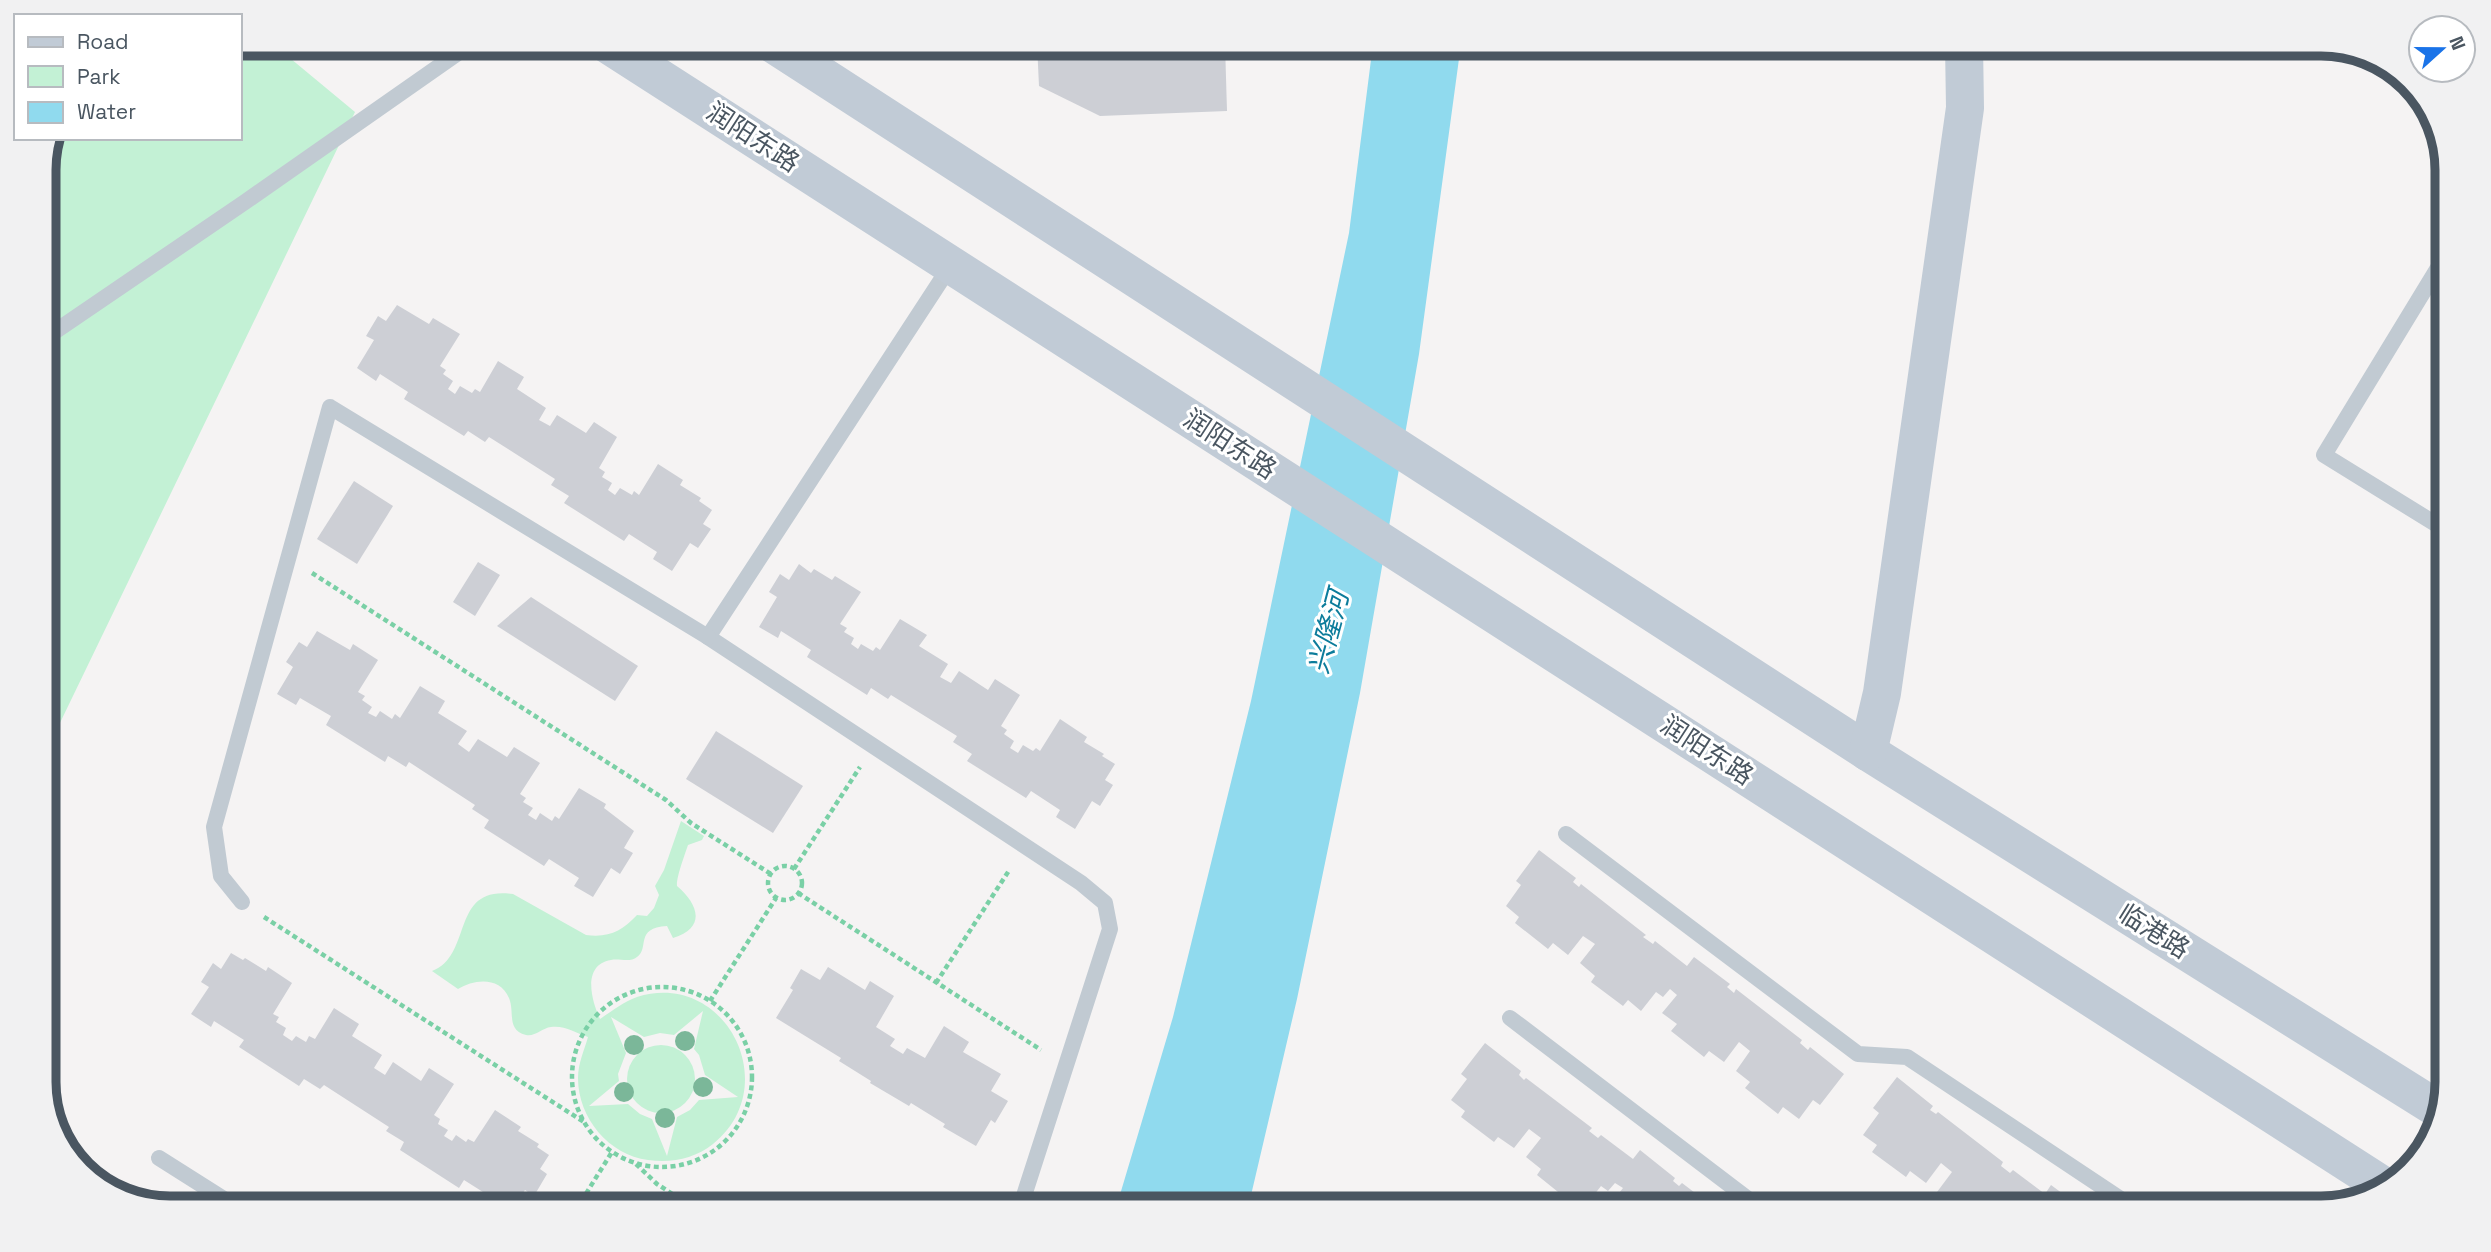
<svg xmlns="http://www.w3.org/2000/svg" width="2491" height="1252" font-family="'Space Grotesk','Noto Sans SC',sans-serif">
<rect width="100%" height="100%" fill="#f5f3f3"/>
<g fill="#c3f1d5" fill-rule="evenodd">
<path d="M240 44H273L355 112 58 727 44 793V162L55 138H240Z"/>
<path d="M681 821 704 836 702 840 688 845C685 854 676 878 677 886 698 904 707 927 673 938L667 926C634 928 650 948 637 957 630 963 619 958 611 960 581 965 592 1002 600 1019 612 1011 623 1002 637 997 725 969 785 1086 713 1144 694 1159 672 1163 648 1160 609 1155 578 1118 578 1078 578 1063 584 1051 588 1037 576 1033 564 1025 551 1027 542 1028 535 1037 526 1035 506 1030 515 1012 509 998 500 976 474 979 458 989L432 971C474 955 449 885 513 894L586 935C609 938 622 931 637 915L647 916 654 908 659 895 655 886 664 870ZM703 1011 694 1049 699 1055 705 1075 738 1097 699 1100 690 1110 677 1117 667 1156 652 1119 640 1114 628 1104 589 1106 619 1081 618 1074 626 1053 611 1017 644 1037 660 1033 674 1035Z"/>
<circle cx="661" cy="1079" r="34"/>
</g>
<path fill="#90daee" d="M1373 44H1461L1419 354 1360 693 1297 999 1248 1208H1116L1173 1017 1251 701 1349 233Z"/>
<g fill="#cdcfd5">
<path d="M1037 44H1225L1227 111 1100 116 1039 86Z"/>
<path d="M397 305 429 324 433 318 460 334 440 366 446 370 443 374 453 381 448 389 455 394 460 386 472 393 475 389 480 392 498 361 524 377 517 389 546 408 539 420 550 426 557 415 586 433 594 422 617 437 599 468 605 472 602 477 612 483 608 490 615 495 620 488 632 495 634 491 639 495 658 464 683 480 680 485 701 498 699 501 712 510 703 524 711 529 698 548 690 543 672 571 653 559 657 552 629 534 624 541 564 503 569 496 551 485 555 479 489 437 485 442 468 431 464 436 404 399 408 392 380 374 376 381 357 368 374 340 366 336 378 316 386 321Z"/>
<path d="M354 481 393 506 357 564 317 539Z"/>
<path d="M478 562 500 575 475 616 453 602Z"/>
<path d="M799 564 811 573 814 569 832 580 835 576 861 592 840 624 847 628 844 632 854 638 851 644 858 649 861 644 873 651 876 647 880 650 900 619 927 635 919 646 948 664 940 677 951 683 959 671 988 690 995 679 1020 695 1001 726 1007 730 1004 734 1014 741 1010 748 1018 753 1023 745 1033 751 1036 748 1040 751 1060 719 1087 737 1084 742 1104 754 1102 756 1115 764 1105 780 1113 785 1100 806 1092 801 1075 829 1056 817 1060 810 1031 791 1026 798 967 761 972 754 953 742 957 736 891 695 888 699 871 688 867 695 807 657 811 650 781 631 778 638 759 627 777 597 769 592 780 574 789 580Z"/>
<path d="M531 597 638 666 615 701 497 626Z"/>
<path d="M317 631 350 650 353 644 378 660 358 692 365 696 362 700 372 707 368 713 376 717 380 711 392 719 395 714 400 718 420 686 445 701 438 713 467 731 458 744 469 752 478 739 507 757 514 747 540 763 520 794 526 798 523 802 533 808 528 815 536 820 540 813 552 821 555 816 559 819 579 788 606 804 604 808 634 831 624 848 633 853 620 874 611 868 593 897 574 886 579 878 549 859 544 866 484 828 489 820 472 809 475 805 409 762 406 767 388 756 385 762 326 725 331 716 300 698 296 705 277 694 293 667 286 662 299 642 307 647Z"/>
<path d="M716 731 803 786 773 833 686 779Z"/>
<path d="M1539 850 1576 878 1573 882 1579 887 1581 884 1646 935 1643 937 1653 944 1655 941 1687 966 1694 957 1730 984 1727 987 1734 993 1736 989 1802 1040 1800 1043 1808 1050 1810 1047 1844 1074 1820 1105 1813 1100 1799 1119 1783 1107 1778 1114 1745 1088 1750 1082 1736 1071 1750 1051 1739 1042 1724 1062 1709 1051 1704 1057 1671 1031 1677 1024 1662 1013 1677 995 1670 989 1663 997 1656 992 1641 1011 1628 1000 1623 1006 1591 982 1595 976 1580 963 1595 944 1583 936 1568 955 1553 943 1548 949 1515 923 1519 917 1506 906 1521 885 1516 881Z"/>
<path d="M231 953 243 960 245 958 266 971 268 967 292 983 273 1014 279 1017 276 1022 286 1028 283 1035 292 1041 296 1036 306 1042 309 1036 315 1039 334 1008 359 1024 352 1036 382 1055 374 1068 385 1075 393 1062 421 1081 429 1068 454 1084 434 1115 440 1119 438 1124 448 1130 444 1136 452 1141 456 1135 466 1142 468 1139 474 1142 495 1110 521 1127 518 1131 539 1144 537 1147 549 1155 540 1169 547 1174 534 1196 525 1190 513 1208H491L489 1207 494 1199 464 1180 459 1188 400 1150 404 1142 386 1131 389 1127 324 1085 320 1089 304 1079 299 1086 239 1047 244 1040 214 1021 211 1027 191 1014 209 987 201 982 213 963 221 969Z"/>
<path d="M828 967 865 990 870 981 894 996 876 1027 895 1039 890 1046 903 1054 907 1048 925 1058 944 1026 969 1042 963 1052 1001 1074 991 1091 1008 1101 995 1123 991 1120 976 1146 943 1127 945 1124 911 1103 909 1106 870 1083 871 1081 839 1061 841 1058 776 1018 793 990 790 988 801 969 820 980Z"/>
<path d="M1485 1043 1521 1071 1519 1075 1524 1080 1526 1078 1592 1128 1589 1131 1598 1138 1601 1135 1633 1159 1640 1150 1675 1178 1673 1181 1679 1186 1682 1183 1715 1208H1610L1608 1207 1623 1188 1615 1183 1608 1191 1601 1186 1587 1204 1573 1194 1568 1200 1537 1175 1541 1169 1526 1157 1541 1138 1529 1129 1514 1148 1498 1137 1494 1142 1461 1117 1465 1111 1451 1100 1467 1079 1461 1074Z"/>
<path d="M1897 1077 1933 1106 1930 1110 1936 1114 1938 1112 2003 1162 2001 1166 2010 1173 2013 1170 2045 1194 2051 1185 2082 1208H1949L1953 1204 1937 1192 1952 1172 1941 1163 1926 1183 1910 1171 1906 1177 1872 1152 1877 1145 1863 1135 1879 1113 1873 1108Z"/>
</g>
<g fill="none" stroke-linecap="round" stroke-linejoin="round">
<g stroke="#7ad0a6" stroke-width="4.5" stroke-dasharray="5 3.5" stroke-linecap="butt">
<path d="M312 573 666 800 691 823 771 874"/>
<circle cx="785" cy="883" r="17"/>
<path d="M794 869 860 767"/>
<path d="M798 893 1041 1050"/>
<path d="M264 917 584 1122"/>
<path d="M936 983 1010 869"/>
<circle cx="662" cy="1077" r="90"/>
<path d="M710 1001 776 898"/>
<path d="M636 1164 657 1184 694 1208"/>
<path d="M577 1208 612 1152"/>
</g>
<g stroke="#c1cad2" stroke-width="16">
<path d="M2447 253 2324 455 2447 531"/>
<path d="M951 265 708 637 1081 883 1105 903 1110 929 1020 1208"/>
<path d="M44 339 245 202 458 53"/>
<path d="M1566 834 1858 1054 1907 1057 2134 1208"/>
<path d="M242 902 221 876 214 827 330 407 708 637"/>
<path d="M1510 1018 1760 1208"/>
<path d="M159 1158 238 1208"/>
</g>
<g stroke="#c1cbd6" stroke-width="38">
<path d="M607 44 2387 1188"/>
<path d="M773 44 1868 752 2441 1111"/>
<path d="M1868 752 1882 693 1965 108 1964 44"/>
</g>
</g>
<g fill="#7bb799">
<circle cx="685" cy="1041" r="10"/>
<circle cx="634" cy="1045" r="10"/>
<circle cx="703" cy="1087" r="10"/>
<circle cx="624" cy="1092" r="10"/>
<circle cx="665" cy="1118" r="10"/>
</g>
<g text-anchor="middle" stroke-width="6" stroke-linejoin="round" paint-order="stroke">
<g font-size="26" fill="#4a5661" stroke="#fff">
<text transform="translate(753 137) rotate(33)" y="9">润阳东路</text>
<text transform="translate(1230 444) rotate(33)" y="9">润阳东路</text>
<text transform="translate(1707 750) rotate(33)" y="9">润阳东路</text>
<text transform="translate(2154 931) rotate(32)" y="9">临港路</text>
</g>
<g font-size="28" font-style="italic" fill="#0c7c9b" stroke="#fff">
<text transform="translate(1328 632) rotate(-75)" y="10">兴隆河</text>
</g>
</g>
<path d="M0 0H2491V1252H0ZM170 56H2321A114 114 0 0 1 2435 170V1082A114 114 0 0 1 2321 1196H170A114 114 0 0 1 56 1082V170A114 114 0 0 1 170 56Z" fill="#f1f1f2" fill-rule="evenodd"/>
<path fill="none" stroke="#4a5661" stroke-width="9" d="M170 56H2321A114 114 0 0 1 2435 170V1082A114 114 0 0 1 2321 1196H170A114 114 0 0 1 56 1082V170A114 114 0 0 1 170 56Z"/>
<rect x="14" y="14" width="228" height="126" fill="#ffffff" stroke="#b7bbc0" stroke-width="2"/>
<rect x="28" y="37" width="35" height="10" fill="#c1cbd6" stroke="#b7bbc0" stroke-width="2"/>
<text x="77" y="49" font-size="21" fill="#4a5661">Road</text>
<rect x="28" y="66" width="35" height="21" fill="#c3f1d5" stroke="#b7bbc0" stroke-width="2"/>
<text x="77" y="84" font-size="21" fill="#4a5661">Park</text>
<rect x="28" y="102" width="35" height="21" fill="#90daee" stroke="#b7bbc0" stroke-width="2"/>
<text x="77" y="119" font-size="21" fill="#4a5661">Water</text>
<g transform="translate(2442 49) rotate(69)"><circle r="33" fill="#ffffff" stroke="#b7bbc0" stroke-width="2"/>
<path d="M0-5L12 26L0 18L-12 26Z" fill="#1a73e8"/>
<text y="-10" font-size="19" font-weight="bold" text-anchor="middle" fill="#4a5661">N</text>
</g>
</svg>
